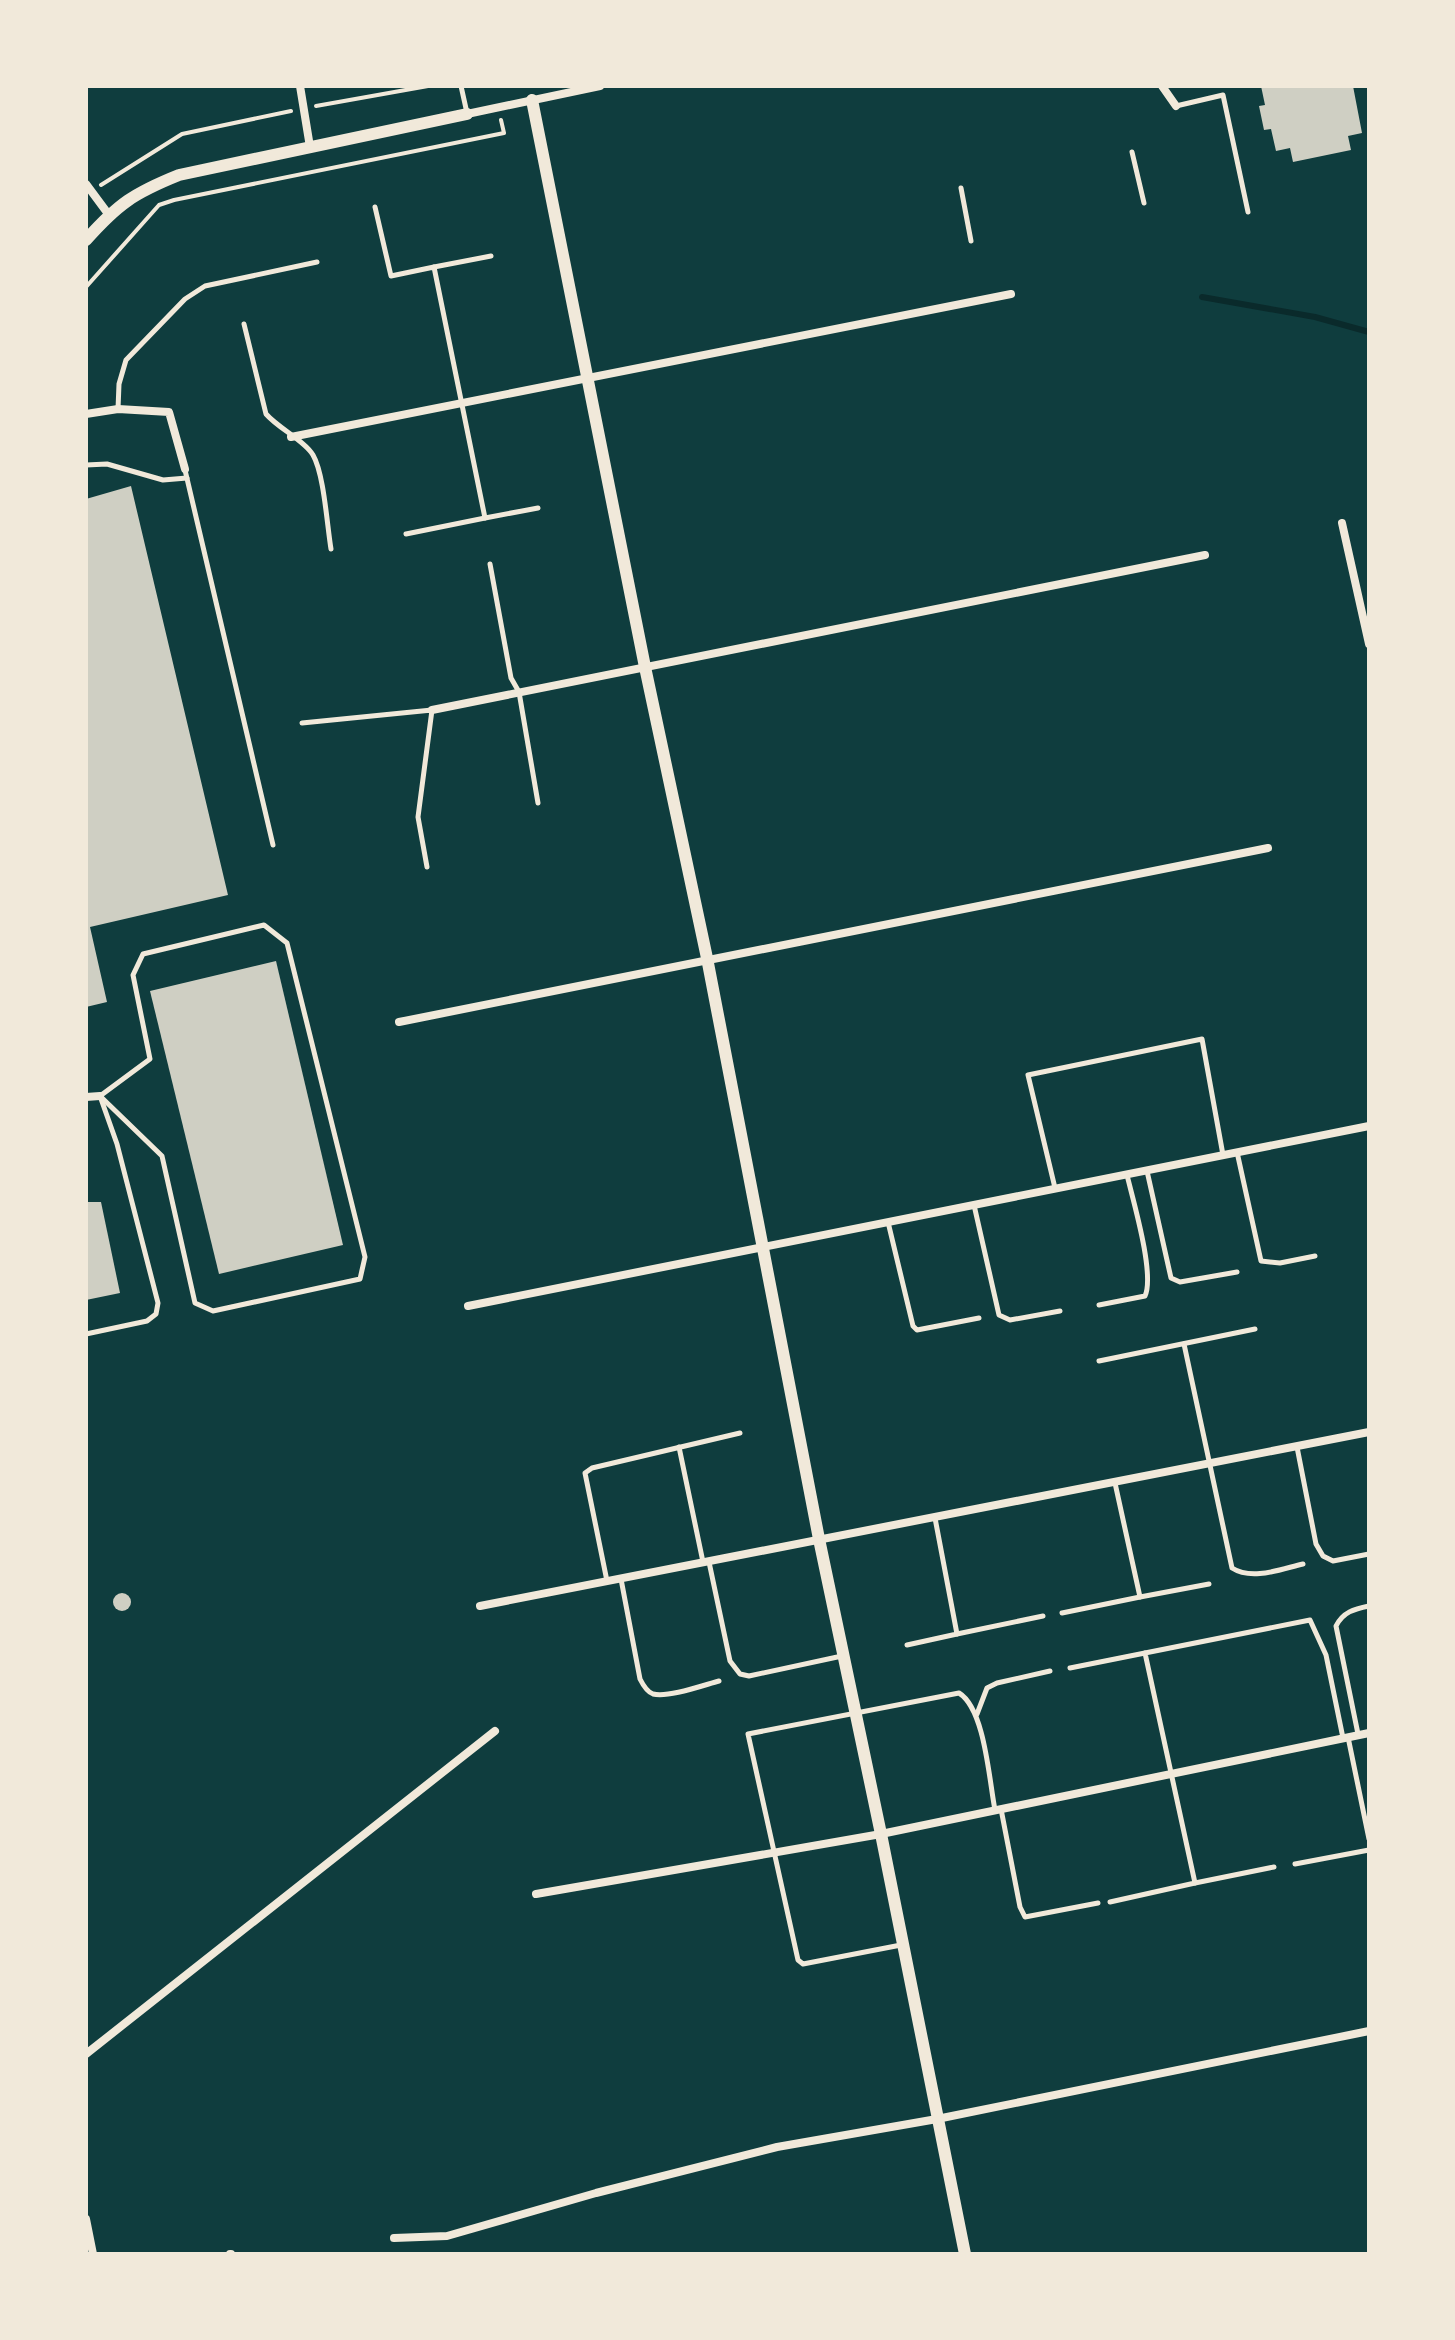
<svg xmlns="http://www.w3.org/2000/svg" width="1455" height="2340" font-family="Mulish,sans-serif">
<rect width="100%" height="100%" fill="#0f3d3e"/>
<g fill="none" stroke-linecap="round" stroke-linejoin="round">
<path stroke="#0a2a2b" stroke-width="6" d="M1202 297 1315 317 1369 332"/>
</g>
<g fill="#cfcfc3">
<path d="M1261 86H1353L1362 133 1348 136 1351 150 1293 162 1290 148 1276 151 1271 129 1264 130 1259 106 1265 105Z"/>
<path d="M131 486 228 895 90 927 107 1002 86 1007V499Z"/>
<path d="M276 961 343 1245 219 1274 150 991Z"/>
<path d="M86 1202H101L120 1293 86 1300Z"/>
<circle cx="122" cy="1602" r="9"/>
</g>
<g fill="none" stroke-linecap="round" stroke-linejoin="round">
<g stroke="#f1e9da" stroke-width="4">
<path d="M316 106 428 86"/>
<path d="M101 185 182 134 291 111"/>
<path d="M86 287 159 205 174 200 504 133 501 120"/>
</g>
<g stroke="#f1e9da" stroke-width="5">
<path d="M461 86 467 113"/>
<path d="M1176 106 1223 95 1248 212"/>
<path d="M1132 152 1144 203"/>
<path d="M961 188 971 241"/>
<path d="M375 207 391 276 434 267 485 518 538 508"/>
<path d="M434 267 491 256"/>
<path d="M244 324 266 414C278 428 305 441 313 455 324 474 327 525 331 549"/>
<path d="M118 409 119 384 126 360 185 299 205 286 317 262"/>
<path d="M86 465 107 464 163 480 187 478"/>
<path d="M185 470 273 845"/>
<path d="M406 534 485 518"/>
<path d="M490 564 511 678 519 692 538 803"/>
<path d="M302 723 432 710 418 817 427 867"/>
<path d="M264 925 287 943 365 1257 360 1279 213 1311 195 1303 162 1156 100 1096 150 1059 133 975 143 954Z"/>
<path d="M1237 1152 1261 1261 1280 1263 1315 1256"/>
<path d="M1147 1171 1171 1278 1180 1282 1237 1272"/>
<path d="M1055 1188 1028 1075 1202 1039 1223 1155"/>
<path d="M974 1205 999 1315 1010 1320 1060 1311"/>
<path d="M888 1222 913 1326 917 1330 979 1318"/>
<path d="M1099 1305 1145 1296C1155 1274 1133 1200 1127 1175"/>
<path d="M86 1334 147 1321 156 1314 158 1303 117 1144 100 1096"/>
<path d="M1184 1344 1232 1568C1252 1581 1281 1569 1303 1564"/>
<path d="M1099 1361 1255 1329"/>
<path d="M679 1447 703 1562"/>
<path d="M1297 1447 1316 1544 1323 1556 1333 1561 1369 1554"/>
<path d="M1115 1483 1140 1597 1209 1584"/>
<path d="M709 1562 730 1661 740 1674 749 1676 842 1656"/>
<path d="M621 1579 640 1679C643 1685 647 1692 653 1694 668 1698 704 1685 719 1681"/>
<path d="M607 1581 585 1473 592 1468 740 1433"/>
<path d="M1062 1613 1140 1597"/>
<path d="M957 1634 1043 1616"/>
<path d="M907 1645 957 1634 935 1518"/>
<path d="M1070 1668 1145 1653"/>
<path d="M977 1714 987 1688 997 1683 1050 1671"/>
<path d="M1358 1734 1336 1626C1343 1612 1354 1609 1369 1606"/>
<path d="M1348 1737 1369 1839"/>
<path d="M1001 1809 1020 1907 1025 1917 1098 1903"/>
<path d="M1295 1864 1369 1850"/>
<path d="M1195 1883 1274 1867"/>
<path d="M1110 1902 1195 1883 1145 1653 1310 1620 1326 1655 1343 1738"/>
<path d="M901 1945 803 1964 798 1960 748 1734 959 1693C985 1709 989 1780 995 1810"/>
</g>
<g stroke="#f1e9da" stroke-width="8">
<path d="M300 86 310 147"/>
<path d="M1162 86 1176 106"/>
<path d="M467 114 600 86"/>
<path d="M86 184 109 215"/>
<path d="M86 414 118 409 169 412 185 469"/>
<path d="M291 437 1011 294"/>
<path d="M1342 523 1369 644"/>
<path d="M432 710 1205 555"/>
<path d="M399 1022 1268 848"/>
<path d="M86 1097 100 1096"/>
<path d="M468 1306 1369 1126"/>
<path d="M480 1606 1369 1432"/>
<path d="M536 1894 881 1834 1369 1733"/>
<path d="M86 2054 495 1731"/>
<path d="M86 2219 93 2254"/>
<path d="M394 2238 447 2236 596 2193 777 2147 937 2119 1369 2031"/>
<path d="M230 2254H231"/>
</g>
<g stroke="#f1e9da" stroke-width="12">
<path d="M532 100 645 667 707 958 819 1539 881 1834 965 2254"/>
<path d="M86 240C118 204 134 193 179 175L467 114"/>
</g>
</g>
<rect width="1455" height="2340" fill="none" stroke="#f1e9da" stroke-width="176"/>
</svg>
